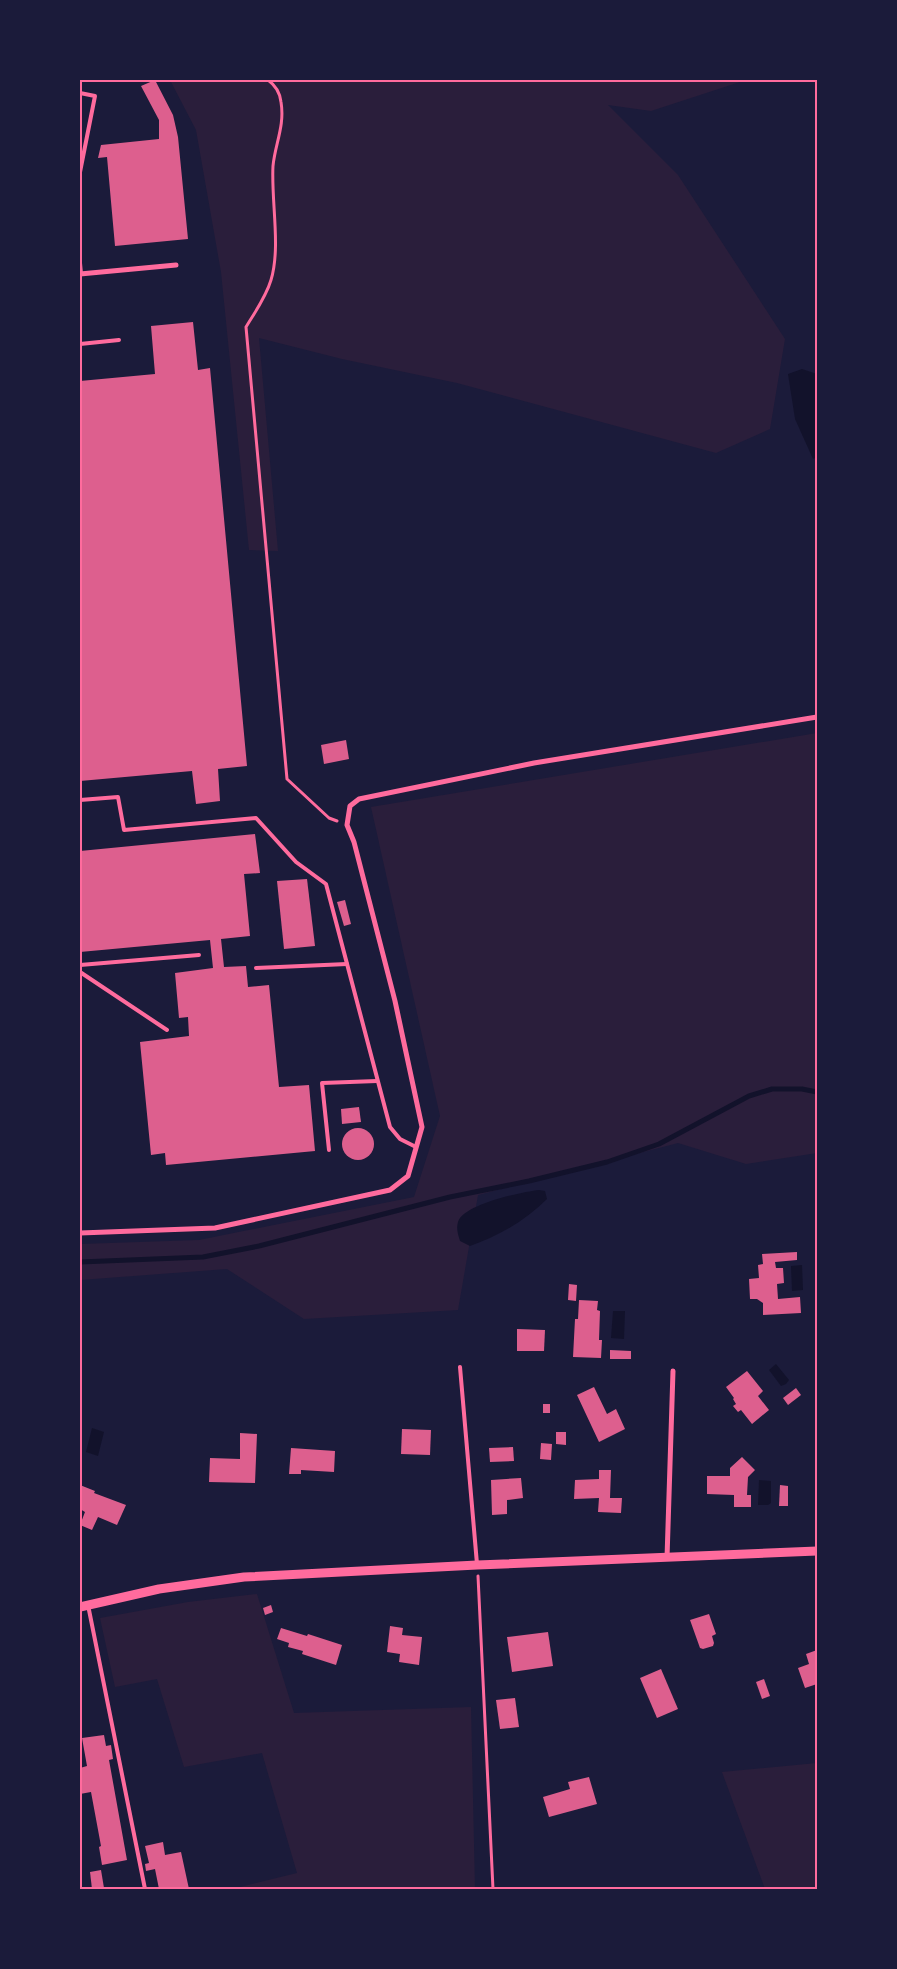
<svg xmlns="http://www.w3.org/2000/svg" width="897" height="1969" font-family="Ubuntu,sans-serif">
<rect width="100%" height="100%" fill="#1b1b3a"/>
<g fill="#2a1e3b">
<path d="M170 80H746L651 111 608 105 678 175 785 339 770 429 716 453 457 383 342 359 259 338 278 551 249 550 221 272 196 130Z"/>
<path d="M817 733V1153L746 1164 678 1143 478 1195 458 1310 304 1319 227 1269 80 1280V1244L199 1240 414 1197 440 1116 371 807Z"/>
<path d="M257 1594 294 1713 471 1707 475 1889H232L297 1873 262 1753 184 1767 157 1679 115 1687 100 1618 188 1602Z"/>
<path d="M817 1763V1889H765L722 1772Z"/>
</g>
<g fill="#12122b">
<path d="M802 369 817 374V457L813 459 795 419 788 374Z"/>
<path d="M539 1190 545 1191 547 1199C526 1220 499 1236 470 1246L460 1241C458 1234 456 1229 458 1222 464 1204 522 1192 539 1190Z"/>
<path d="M802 1265 803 1290 792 1291 791 1266Z"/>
<path d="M613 1311H625L624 1339 611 1338Z"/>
<path d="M776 1364 789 1380 786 1384 781 1386 769 1370Z"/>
<path d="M92 1428 104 1432 98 1456 86 1452Z"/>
<path d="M759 1480 771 1481V1503L768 1505H758Z"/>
</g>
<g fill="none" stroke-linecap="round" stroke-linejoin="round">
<path stroke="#12122b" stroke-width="5" d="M80 1262 203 1257 259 1246 450 1197 529 1181 607 1162 659 1144 749 1096 772 1089H802L817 1092"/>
</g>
<g fill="#dd5f8e">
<path d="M155 80 173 115 178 137 188 239 115 246 107 157 98 158 101 145 159 139V120L141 86Z"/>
<path d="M193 322 198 370 210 368 247 766 218 769 220 801 196 804 192 771 80 781V381L155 374 151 326Z"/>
<path d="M346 740 349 759 324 764 321 745Z"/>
<path d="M255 834 260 873 244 874 250 936 221 939 224 967 246 966 248 987 269 985 279 1087 309 1085 315 1151 166 1165 165 1153 151 1155 140 1042 189 1036 188 1017 179 1018 175 973 213 968 210 940 80 952V851Z"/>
<path d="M307 879 315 946 284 949 277 881Z"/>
<path d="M345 900 351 924 344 926 337 902Z"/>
<path d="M359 1107 361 1122 342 1124 341 1109Z"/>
<circle cx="358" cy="1144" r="16"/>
<path d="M797 1252V1260L775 1262 776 1268H783L784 1283 777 1284 778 1299 800 1297 801 1313 763 1315V1303L757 1299H750L749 1279 759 1278 758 1265 763 1264 762 1254Z"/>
<path d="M569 1284 577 1285 576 1301 568 1300Z"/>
<path d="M579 1300 598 1301 597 1310 600 1311 599 1340H602L601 1358 573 1357 575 1319H578Z"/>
<path d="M517 1329 545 1330 544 1351H517Z"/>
<path d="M610 1350 631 1351V1359H610Z"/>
<path d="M747 1371 763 1391 758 1396 769 1410 752 1424 741 1410 738 1412 733 1406 736 1404 733 1399 734 1398 726 1387Z"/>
<path d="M594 1387 607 1414 616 1409 625 1429 599 1442 577 1395Z"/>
<path d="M796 1388 801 1395 788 1405 783 1398Z"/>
<rect x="543" y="1404" width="7" height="9"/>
<path d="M402 1429 431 1430 430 1455 401 1454Z"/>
<path d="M556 1432H566V1445L556 1444Z"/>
<path d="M240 1433 257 1434 255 1483 209 1482 210 1458 240 1459Z"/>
<path d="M541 1443 552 1444 551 1460 540 1459Z"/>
<path d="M513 1447 514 1461 490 1462 489 1448Z"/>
<path d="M291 1448 335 1451 334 1472 301 1470V1474H289Z"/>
<path d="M742 1457 755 1470 748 1477 747 1495H751V1507H734V1495L707 1494V1476H730V1468Z"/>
<path d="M599 1470H611L610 1498H622L621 1513 598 1512 599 1498 574 1499 575 1480 599 1479Z"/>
<path d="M521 1478 523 1498 507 1500V1514L492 1515 491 1480Z"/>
<path d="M80 1485 95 1491 94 1493 126 1505 117 1525 98 1517 92 1530 80 1525 85 1512 80 1509Z"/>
<path d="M780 1485 788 1486V1506H779Z"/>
<path d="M271 1605 273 1612 265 1615 263 1608Z"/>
<path d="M709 1614 716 1634 712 1636 714 1643 713 1646 703 1649 700 1648 690 1620Z"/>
<path d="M390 1626 403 1628 402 1635 422 1637 419 1665 399 1662 400 1654 387 1652Z"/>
<path d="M281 1628 307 1636 308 1634 342 1645 336 1665 302 1654 303 1651 288 1647 289 1643 277 1639Z"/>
<path d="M548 1632 553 1666 512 1672 507 1637Z"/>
<path d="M817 1650V1684L805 1688 798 1668 809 1664 806 1654Z"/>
<path d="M661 1669 678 1709 657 1718 640 1678Z"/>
<path d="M764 1679 770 1696 762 1699 756 1682Z"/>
<path d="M515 1698 519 1727 500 1729 496 1700Z"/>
<path d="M104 1735 106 1746 111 1745 113 1759 109 1760 127 1860 102 1865 99 1847 101 1846 91 1792 80 1794V1768L87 1766 82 1738Z"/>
<path d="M589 1777 597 1804 549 1817 543 1797 570 1789 568 1782Z"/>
<path d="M163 1842 165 1855 181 1852 189 1889H159L155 1869 146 1871 145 1864 149 1863 145 1846Z"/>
<path d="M101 1870 104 1888 92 1889 90 1872Z"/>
</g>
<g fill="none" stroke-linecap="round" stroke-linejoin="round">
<g stroke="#ff6b9d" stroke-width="3">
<path d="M268 80C275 85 280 93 281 102 285 126 275 144 273 166 271 201 281 247 271 280 266 297 255 312 246 327L287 779 329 818 337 821"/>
<path d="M478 1576 493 1889"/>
</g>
<g stroke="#ff6b9d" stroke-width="4">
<path d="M80 93 95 96 80 172"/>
<path d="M80 263 81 274"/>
<path d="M80 344 119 340"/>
<path d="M80 800 118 797 124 830 256 818 296 862 326 884 390 1127 400 1139 416 1147"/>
<path d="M80 965 199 955"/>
<path d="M256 968 347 964"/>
<path d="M80 972 167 1030"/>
<path d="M329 1150 322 1083 377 1081"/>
<path d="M460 1367 477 1564"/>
<path d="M88 1605 145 1889"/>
</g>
<g stroke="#ff6b9d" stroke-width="5">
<path d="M80 274 176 265"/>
<path d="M80 1233 215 1228 390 1190 408 1176 422 1127 395 1001 354 842 347 825 350 806 359 799 534 763 817 717"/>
<path d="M667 1558 673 1371"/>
</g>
<path stroke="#ff6b9d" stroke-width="9" d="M80 1607 159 1589 244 1577 477 1565 817 1551"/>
</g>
<rect width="897" height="1969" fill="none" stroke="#1b1b3a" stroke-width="162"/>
<rect x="81" y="81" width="735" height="1807" fill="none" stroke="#ff6b9d" stroke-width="2"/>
</svg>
